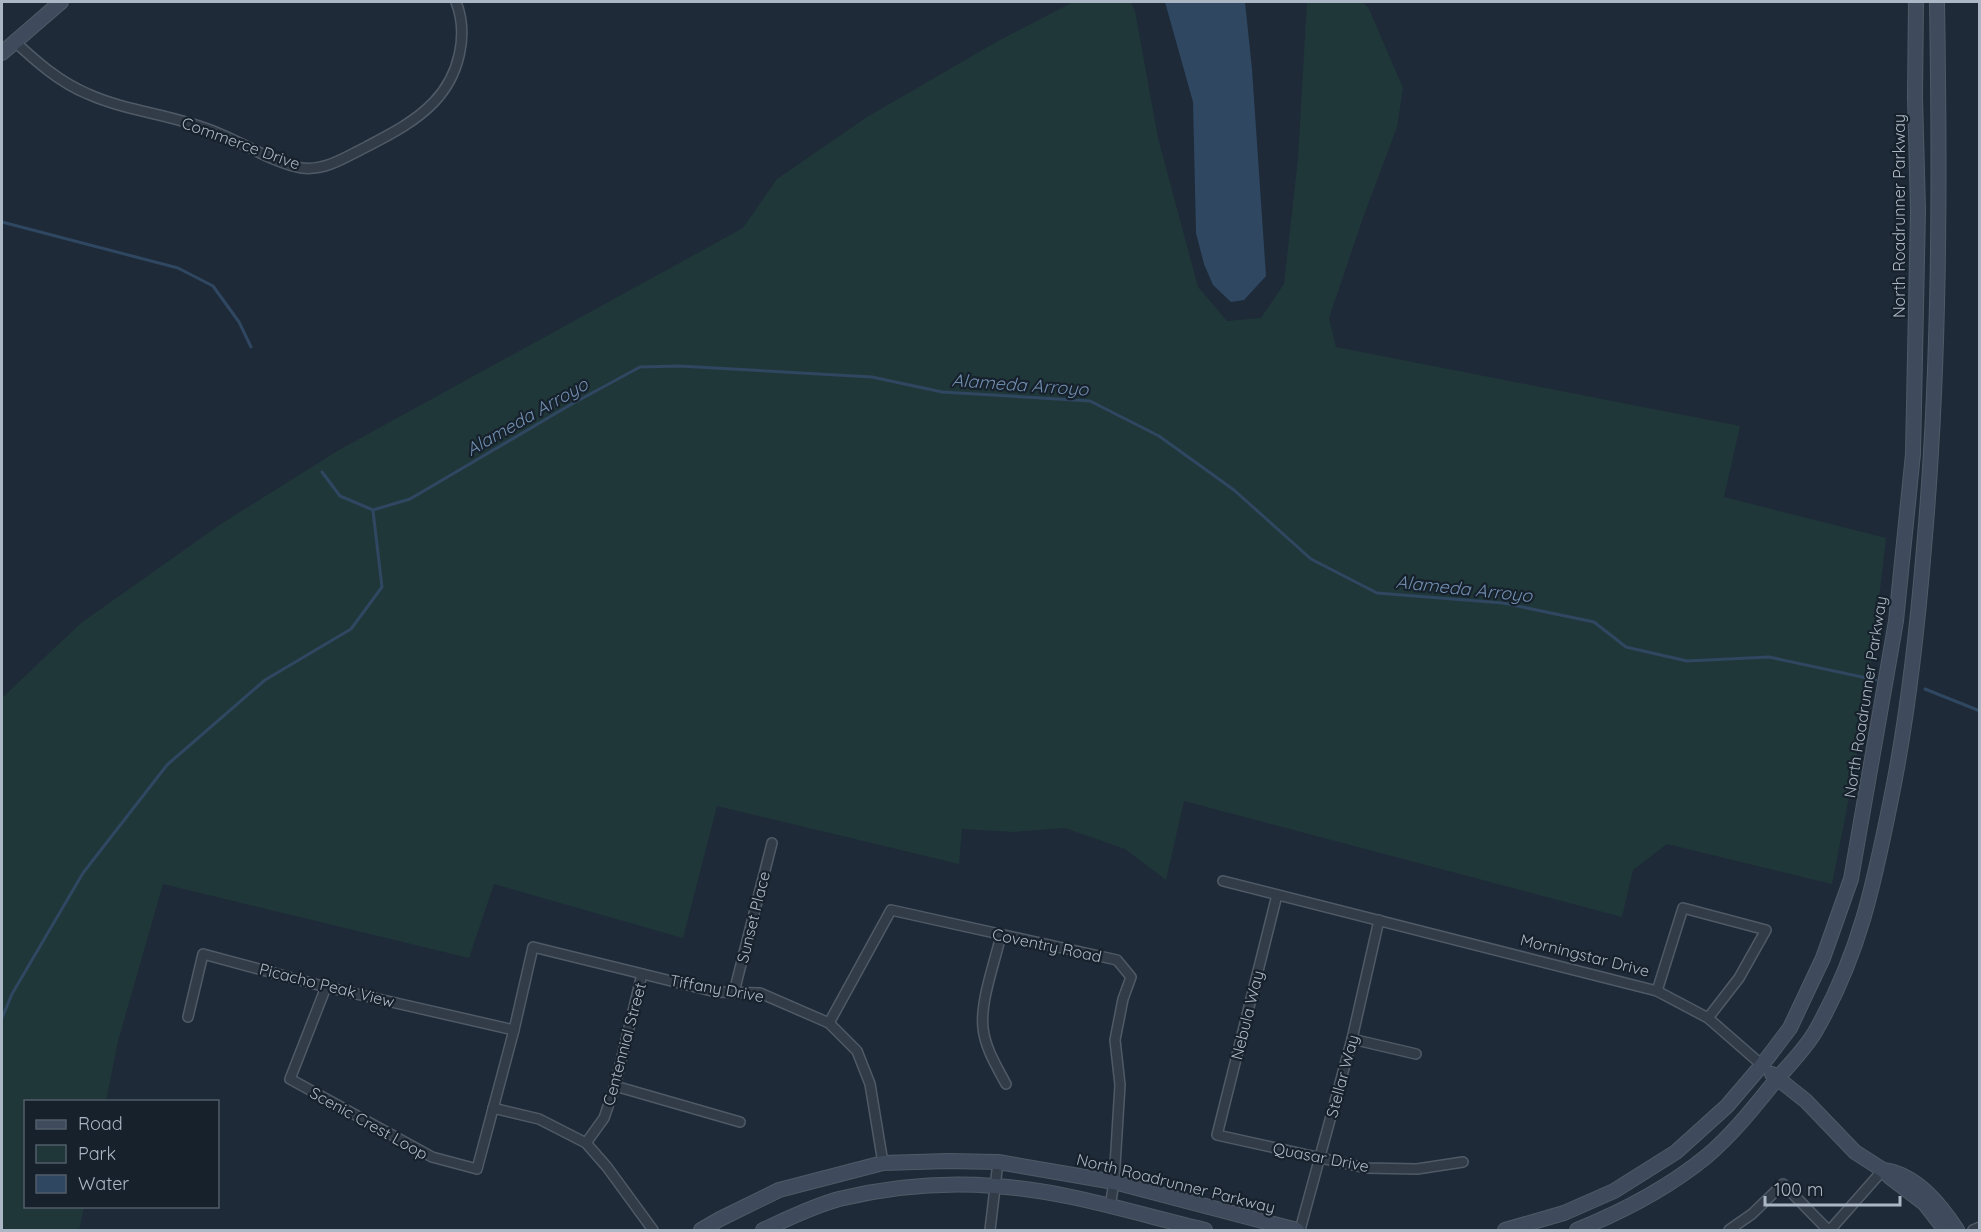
<svg xmlns="http://www.w3.org/2000/svg" width="1981" height="1232" font-family="Quicksand,sans-serif">
<rect width="100%" height="100%" fill="#1e2a38"/>
<path fill="#203739" d="M1073 2H1131L1135 11 1158 138 1198 287 1227 321 1261 318 1284 284 1298 159 1307 2H1363L1369 9 1403 88 1397 127 1364 215 1329 318 1336 347 1740 426 1724 497 1886 538 1872 659 1854 772 1832 884 1667 844 1633 870 1622 917 1184 801 1166 880 1125 849 1065 828 1014 832 962 829 959 864 717 806 683 938 494 884 469 958 163 884 118 1041 106 1101 26 1102V1206L84 1207 79 1230H2V698L81 623 221 524 339 450 743 228 777 179 867 117 998 41Z"/>
<path fill="#2f4761" d="M1165 2H1245L1252 69 1266 276 1244 300 1231 302 1213 285 1204 264 1196 233 1193 102Z"/>
<g fill="none" stroke-linecap="round" stroke-linejoin="round">
<g stroke="#2f4761" stroke-width="3">
<path d="M2 222 178 268 213 286 239 322 251 347"/>
<path d="M322 472 340 496 373 510 410 499 570 405 640 367 679 366 872 377 942 392 1090 401 1159 436 1234 490 1311 559 1377 593 1503 603 1594 622 1626 647 1687 661 1769 657 1876 680"/>
<path d="M1925 689 1980 711"/>
<path d="M2 1018 12 994 83 873 167 765 265 680 351 629 382 587 373 511"/>
</g>
<g stroke="#4f5a66" stroke-width="12">
<g id="street">
<path d="M14 41C37 62 59 82 88 94 128 112 177 115 218 133 243 143 276 164 302 168 325 171 346 157 366 147 389 135 415 122 434 102 459 76 469 35 456 2"/>
<path d="M1223 881 1657 991 1708 1018 1762 1065"/>
<path d="M1277 895 1217 1135 1366 1168 1417 1169 1463 1162"/>
<path d="M1001 935C995 962 980 1001 983 1028 985 1048 997 1067 1006 1084"/>
<path d="M326 987 290 1079 432 1157 477 1169 514 1030 533 947 716 992 760 993 829 1023 857 1051 870 1084 883 1163"/>
<path d="M1657 991 1683 908 1766 930 1739 978 1708 1018"/>
<path d="M734 992 772 843"/>
<path d="M188 1017 203 954 326 987 514 1030"/>
<path d="M829 1023 891 910 1117 960 1131 977 1123 999 1115 1040 1120 1085 1114 1182 1110 1207"/>
<path d="M1352 1039 1416 1054"/>
<path d="M615 1086 740 1122"/>
<path d="M493 1108 539 1119 586 1143 607 1167 653 1230"/>
<path d="M586 1143 604 1118 615 1086 642 974"/>
<path d="M990 1230 998 1162"/>
<path d="M1300 1230 1352 1039 1379 920"/>
<path d="M1729 1230 1752 1214 1783 1184 1828 1230"/>
<path d="M1830 1230 1883 1170"/>
<path d="M1973 1230 1980 1227"/>
</g>
</g>
<g stroke="#4f5a66" stroke-width="16">
<g id="secondary">
<path d="M2 53 61 2"/>
<path d="M1772 1074 1806 1101 1855 1152 1883 1170 1891 1178 1925 1204 1945 1230"/>
<path d="M1883 1170C1916 1174 1940 1204 1957 1230"/>
<path d="M701 1230 720 1219 779 1190 883 1163 948 1161 998 1162 1114 1182 1297 1230"/>
<path d="M763 1230C787 1219 813 1206 839 1199 889 1187 943 1182 994 1186 1064 1190 1137 1214 1205 1230"/>
<path d="M1505 1230 1564 1213 1614 1191 1676 1152 1727 1106 1762 1065 1790 1028 1823 958 1851 879 1896 621 1913 454 1918 210 1915 97 1916 2"/>
<path d="M1577 1230C1624 1211 1668 1188 1707 1156 1733 1134 1755 1106 1776 1080 1789 1065 1805 1049 1815 1032 1859 956 1874 884 1891 799 1908 716 1917 633 1924 548 1940 366 1940 184 1937 2"/>
</g>
</g>
<use href="#street" stroke="#313c48" stroke-width="9"/>
<use href="#secondary" stroke="#3f4b5c" stroke-width="14"/>
</g>
<g text-anchor="middle" stroke-width="4.5" stroke-linejoin="round" paint-order="stroke">
<g font-size="16" fill="#abb7c5" stroke="#17212c">
<text transform="translate(241 143) rotate(20)" y="6">Commerce Drive</text>
<text transform="translate(1899 216) rotate(-90)" y="6">North Roadrunner Parkway</text>
<text transform="translate(1865 697) rotate(-81)" y="6">North Roadrunner Parkway</text>
<text transform="translate(753 917) rotate(-76)" y="6">Sunset Place</text>
<text transform="translate(1047 945) rotate(12)" y="6">Coventry Road</text>
<text transform="translate(1585 955) rotate(14)" y="6">Morningstar Drive</text>
<text transform="translate(327 985) rotate(14)" y="6">Picacho Peak View</text>
<text transform="translate(717 988) rotate(10)" y="6">Tiffany Drive</text>
<text transform="translate(1247 1015) rotate(-76)" y="6">Nebula Way</text>
<text transform="translate(624 1044) rotate(-75)" y="6">Centennial Street</text>
<text transform="translate(1342 1076) rotate(-75)" y="6">Stellar Way</text>
<text transform="translate(369 1123) rotate(29)" y="6">Scenic Crest Loop</text>
<text transform="translate(1321 1157) rotate(11)" y="6">Quasar Drive</text>
<text transform="translate(1176 1183) rotate(14)" y="6">North Roadrunner Parkway</text>
</g>
<g font-size="18" font-style="italic" fill="#718fb1" stroke="#17212c">
<text transform="translate(1020 385) rotate(4)" y="6">Alameda Arroyo</text>
<text transform="translate(527 417) rotate(-30)" y="6">Alameda Arroyo</text>
<text transform="translate(1464 589) rotate(6)" y="6">Alameda Arroyo</text>
</g>
</g>
<rect width="1981" height="1232" fill="none" stroke="#abb7c5" stroke-width="6"/>
<rect x="24" y="1100" width="195" height="108" fill="#17212c" stroke="#525d69" stroke-width="1.5"/>
<rect x="36" y="1120" width="30" height="9" fill="#3f4b5c" stroke="#525d69" stroke-width="1.5"/>
<text x="78" y="1130" font-size="18" fill="#abb7c5">Road</text>
<rect x="36" y="1145" width="30" height="18" fill="#203739" stroke="#525d69" stroke-width="1.5"/>
<text x="78" y="1160" font-size="18" fill="#abb7c5">Park</text>
<rect x="36" y="1175" width="30" height="18" fill="#2f4761" stroke="#525d69" stroke-width="1.5"/>
<text x="78" y="1190" font-size="18" fill="#abb7c5">Water</text>
<path d="M1765 1196v9h135v-9" fill="none" stroke="#abb7c5" stroke-width="3"/>
<text x="1774" y="1196" font-size="18" fill="#abb7c5" stroke="#17212c" stroke-width="4.5" paint-order="stroke">100 m</text>
</svg>
